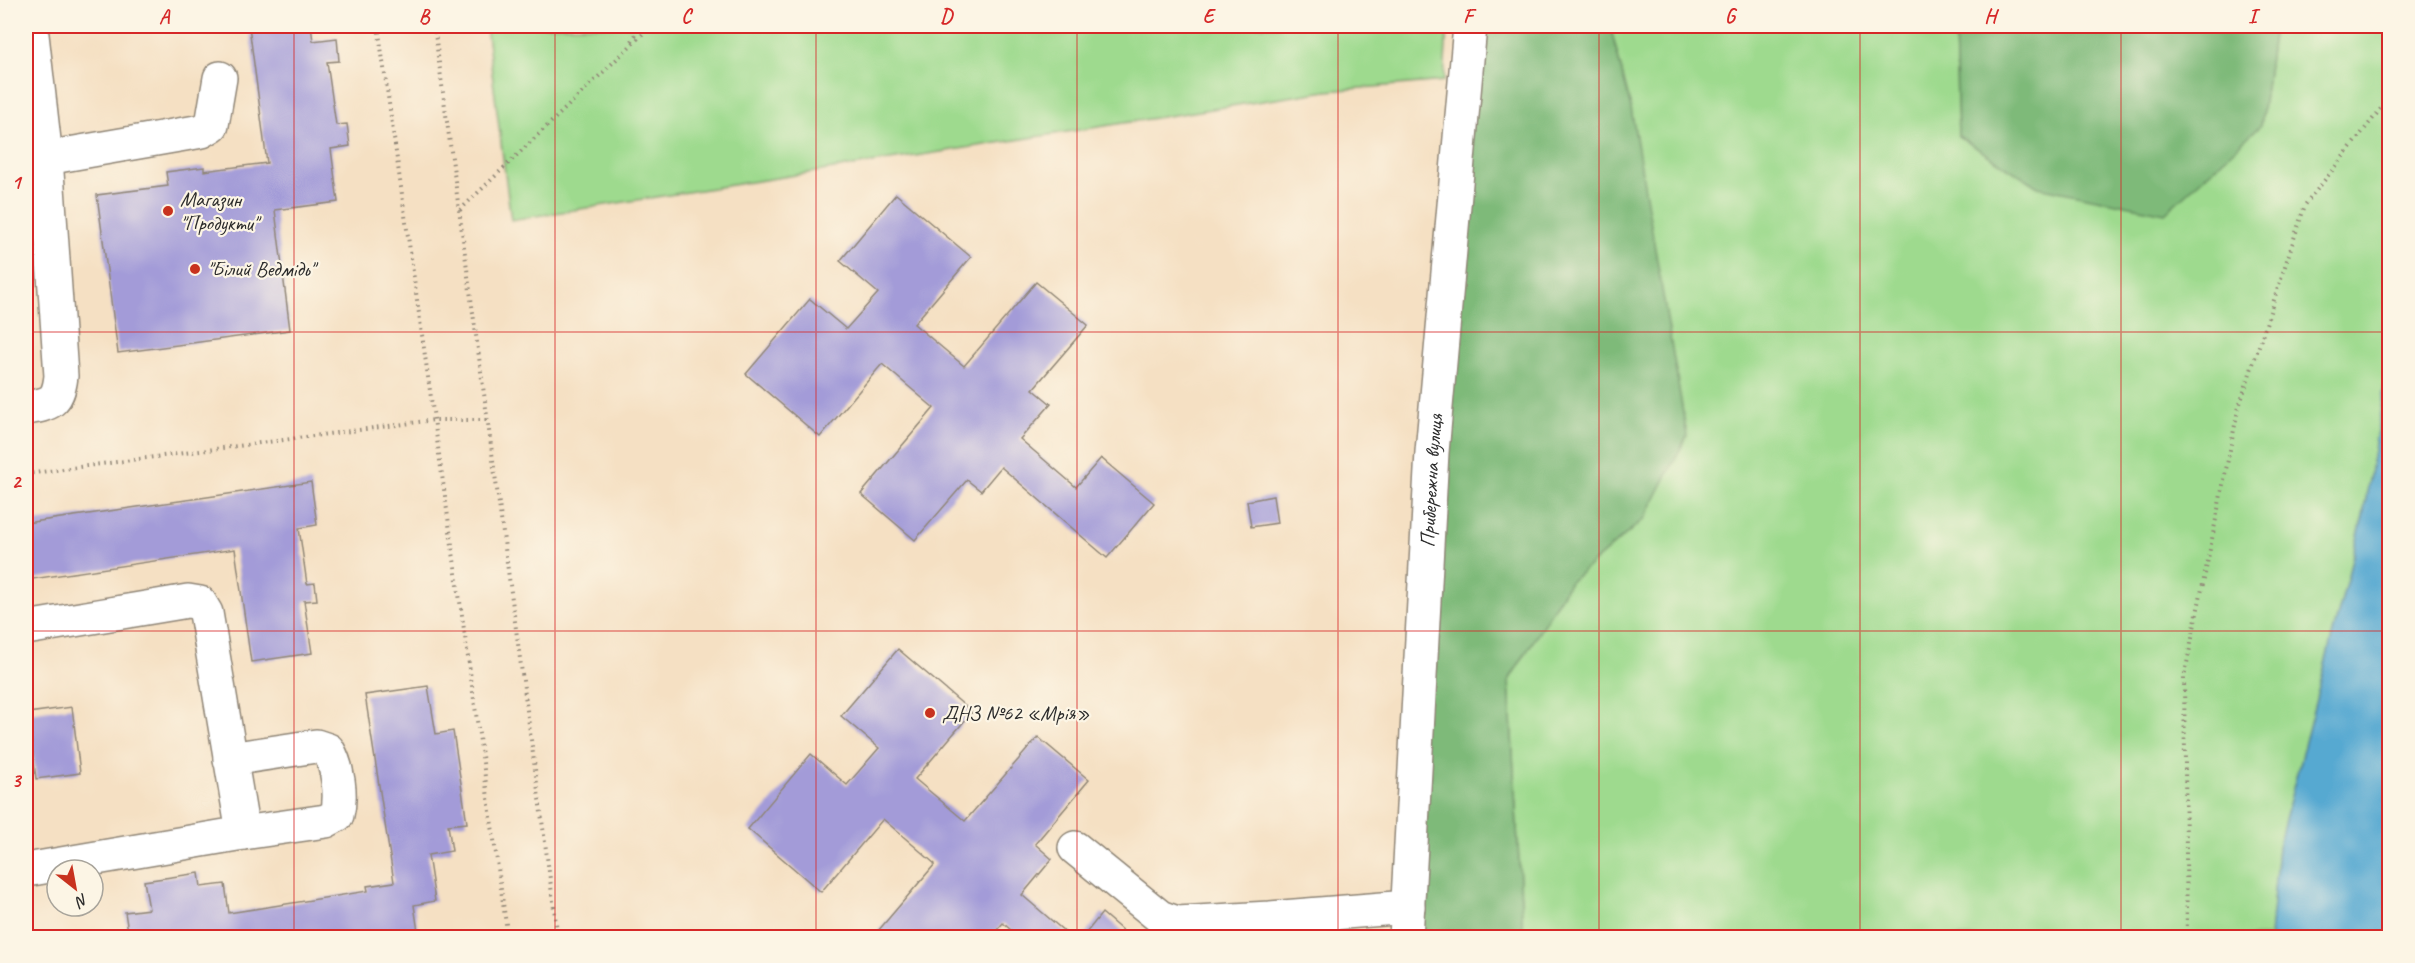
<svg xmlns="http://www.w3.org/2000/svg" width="2415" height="963" font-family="Caveat,sans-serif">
<rect width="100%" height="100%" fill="#fcf5e5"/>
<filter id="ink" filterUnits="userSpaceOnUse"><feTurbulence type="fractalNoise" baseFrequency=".0167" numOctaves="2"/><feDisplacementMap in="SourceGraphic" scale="12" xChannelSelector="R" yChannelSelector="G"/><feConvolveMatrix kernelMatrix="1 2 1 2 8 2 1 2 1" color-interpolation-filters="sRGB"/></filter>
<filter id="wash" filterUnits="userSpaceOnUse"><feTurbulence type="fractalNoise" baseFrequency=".008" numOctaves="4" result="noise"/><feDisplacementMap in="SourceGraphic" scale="24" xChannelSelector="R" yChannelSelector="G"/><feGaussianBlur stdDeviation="1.35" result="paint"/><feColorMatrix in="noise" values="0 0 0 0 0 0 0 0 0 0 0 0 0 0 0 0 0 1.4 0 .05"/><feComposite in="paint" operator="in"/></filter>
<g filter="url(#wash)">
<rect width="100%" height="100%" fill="#f5e0c3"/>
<g fill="#9eda8e" stroke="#64825c" stroke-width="1.5">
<path d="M486 26H1447L1444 81 1326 91 511 220Z"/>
<path d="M1610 26H1955L1958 136 2261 125 2274 26H2389V358L2363 517 2278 847 2270 937H1523L1509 680 1569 583 1645 518 1631 108Z"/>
</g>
<g fill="#7eba79" stroke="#547252" stroke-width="1.5">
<path d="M1470 26H1610L1631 108 1687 436 1645 518 1569 583 1509 680 1523 937 1406 938Z"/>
<path d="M1955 26H2274L2261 125 2165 213 2038 187 1958 136Z"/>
</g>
<path fill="#56a9d1" stroke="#406a7e" stroke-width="1.5" d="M2389 358V937H2270L2278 847 2363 517Z"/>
<g id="blocks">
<g fill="#a39bd8">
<path d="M249 26H311L313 41 337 38 339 61 327 62 336 125 347 124 350 146 331 149 338 202 275 210 290 330 118 353 97 195 168 186 166 172 204 167V171L267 163Z"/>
<path d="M896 194 971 257 914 324 964 366 1036 282 1088 325 1033 389 1051 404 1020 439 1076 487 1101 458 1154 503 1107 558 1001 467 981 491 967 480 915 540 861 494 934 408 882 364 820 437 746 374 810 299 846 329 878 293 840 261Z"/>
<path d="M311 482 317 525 299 528 307 584 315 583 317 600 304 601 312 653 251 662 235 549 26 580V523Z"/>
<path d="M1273 496 1277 523 1251 527 1247 501Z"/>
<path d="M898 649 972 712 915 779 965 821 1038 737 1089 780 1035 844 1052 859 1022 895 1072 938H1020L1003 923 990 938H971L968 935 966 938H872L935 864 883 819 821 892 748 829 811 754 847 785 879 748 841 716Z"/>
<path d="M428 686 436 734 453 731 467 823 448 825 452 851 428 855 435 901 414 905 419 938H129L125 912 149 909 144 881 199 873 201 887 225 884 229 913 368 891 367 886 394 882 365 695Z"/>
<path d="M72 707 80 773 36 779 28 713Z"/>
<path d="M1102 913 1131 938H1082Z"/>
</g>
</g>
</g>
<g filter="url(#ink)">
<use href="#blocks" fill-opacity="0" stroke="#908677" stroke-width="1.5"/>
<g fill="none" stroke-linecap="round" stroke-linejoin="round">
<g stroke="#908677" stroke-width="36">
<g id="minor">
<path d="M46 158 202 131 212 125 220 78"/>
<path d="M26 408C50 404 58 403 61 376L46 158 31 26"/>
<path d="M26 628 188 601 200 603 206 613 243 833 26 870"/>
<path d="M230 759 316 746 328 750C338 767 342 795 337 815L326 821 243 833"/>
<path d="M1075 848 1160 917 1177 923 1270 918 1408 907"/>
<path id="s1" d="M1406 938 1432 452 1470 26"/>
</g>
</g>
<g stroke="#908677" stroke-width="4" stroke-dasharray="1.5 4.5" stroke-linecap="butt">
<path d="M378 26 508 938"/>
<path d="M434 26 558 938"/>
<path d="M632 41 641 26"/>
<path d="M460 210 651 26"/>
<path d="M26 474 434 420H488"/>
<path d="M2187 938 2184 678 2238 410 2305 205 2390 97"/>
</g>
<use href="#minor" stroke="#fff" stroke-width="33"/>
</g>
</g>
<path fill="none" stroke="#d62828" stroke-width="1.5" stroke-opacity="0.55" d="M294 26V938M555 26V938M816 26V938M1077 26V938M1338 26V938M1599 26V938M1860 26V938M2121 26V938M26 332H2390M26 631H2390"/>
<g fill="#c8321e" stroke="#fcf5e5" stroke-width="2">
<circle cx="168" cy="211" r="6"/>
<circle cx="195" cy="269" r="6"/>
<circle cx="930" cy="713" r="6"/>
</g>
<g text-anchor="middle" stroke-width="4.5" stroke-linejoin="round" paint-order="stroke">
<g font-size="21" fill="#2b2b2b" stroke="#fcf5e5" text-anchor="start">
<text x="180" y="206">Магазин<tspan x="180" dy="24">"Продукти"</tspan></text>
<text x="207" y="276">"Білий Ведмідь"</text>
<text x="942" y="720">ДНЗ №62 «Мрія»</text>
</g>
<g font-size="21" fill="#2b2b2b" stroke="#fcf5e5">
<text dy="7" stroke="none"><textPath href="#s1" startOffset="458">Прибережна вулиця</textPath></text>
</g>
</g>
<rect width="2415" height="963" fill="none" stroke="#fcf5e5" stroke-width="66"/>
<g transform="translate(75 888) rotate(149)"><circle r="28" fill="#fcf5e5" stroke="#a8a49b" stroke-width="1.5"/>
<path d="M0-4.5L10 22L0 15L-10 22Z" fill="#c8321e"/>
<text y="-9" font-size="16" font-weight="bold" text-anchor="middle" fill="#2b2b2b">N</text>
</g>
<rect x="33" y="33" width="2349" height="897" fill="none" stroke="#d62828" stroke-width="2"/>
<g font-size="20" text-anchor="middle" font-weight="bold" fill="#d62828">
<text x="164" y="23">A</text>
<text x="424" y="23">B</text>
<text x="686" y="23">C</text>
<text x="946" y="23">D</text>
<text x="1208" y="23">E</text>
<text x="1468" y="23">F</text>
<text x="1730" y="23">G</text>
<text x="1990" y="23">H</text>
<text x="2252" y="23">I</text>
<text x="16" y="189">1</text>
<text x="16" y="488">2</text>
<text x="16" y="787">3</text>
</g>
</svg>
